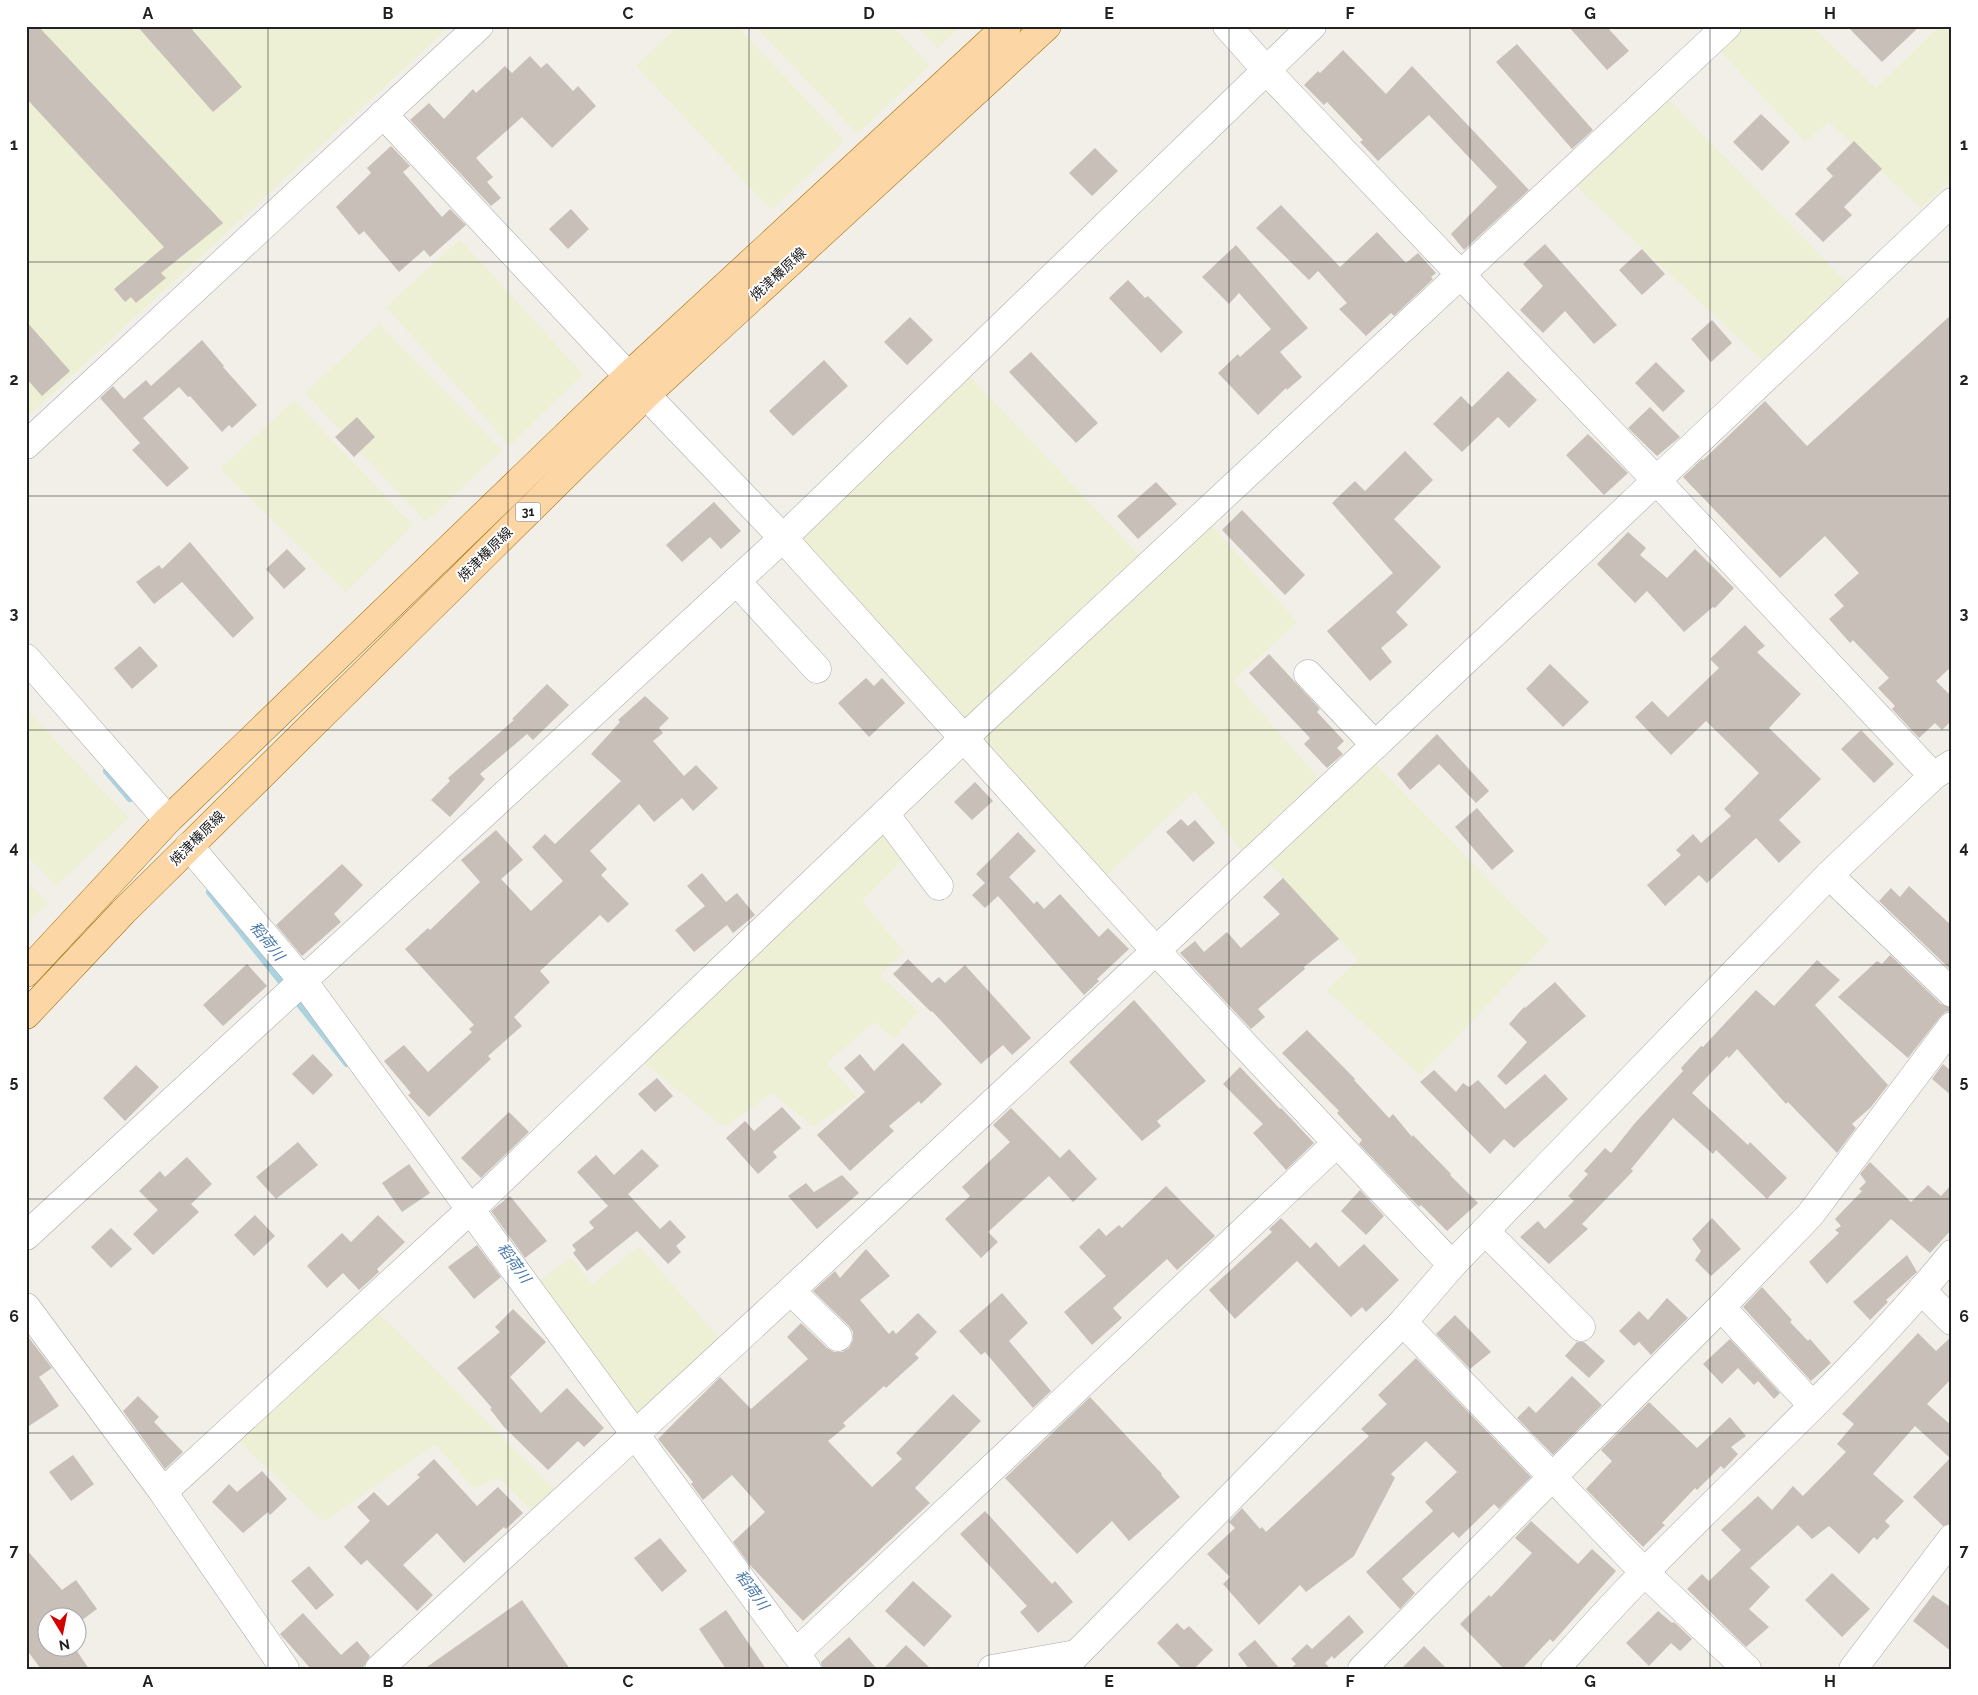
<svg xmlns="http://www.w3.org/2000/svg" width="1978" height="1695" font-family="Raleway,'Noto Sans JP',sans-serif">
<rect width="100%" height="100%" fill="#f2efe9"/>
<g fill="#eef0d5">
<path d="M26 26H450L26 418Z"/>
<path d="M678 26H737L845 141 771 210 636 66Z"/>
<path d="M755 26H893L930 65 857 134Z"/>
<path d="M917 26H961L938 48Z"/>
<path d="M1737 26H1813L1876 88 1939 26H1952V180L1920 208 1829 122 1805 142 1718 49Z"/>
<path d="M1663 93 1850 286 1767 365 1570 181Z"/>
<path d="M460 239 583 374 510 446 386 307Z"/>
<path d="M379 324 502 450 426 522 305 393Z"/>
<path d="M969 375 1145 561 970 722 800 539Z"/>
<path d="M294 400 413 525 346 592 220 469Z"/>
<path d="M1205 517 1297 622 1234 681 1323 783 1245 856 1195 791 1105 877 978 736Z"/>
<path d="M26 709 129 818 56 886 26 855Z"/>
<path d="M1368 756 1549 941 1420 1075 1326 990 1358 960 1266 860Z"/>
<path d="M879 824 909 853 862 901 904 951 880 975 919 1012 894 1039 874 1022 827 1063 857 1097 813 1127 772 1093 724 1127 638 1058Z"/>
<path d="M26 880 48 903 26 924Z"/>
<path d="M639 1246 722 1341 633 1417 535 1284 571 1258 592 1284Z"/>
<path d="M376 1310 556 1491 531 1510 498 1478 474 1488 435 1445 323 1522 232 1435Z"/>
</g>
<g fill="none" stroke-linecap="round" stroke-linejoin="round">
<g stroke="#aad3df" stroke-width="8">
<path d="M107 771 130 798"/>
<path d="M210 892 347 1063"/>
</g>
</g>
<g fill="#c7bfb8">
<path d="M26 26H38L223 223 161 273 166 278 136 303 131 297 125 302 114 289 164 247 26 98Z"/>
<path d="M137 26H189L242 87 213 112Z"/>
<path d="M1568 26H1606L1629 51 1607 70Z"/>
<path d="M1847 26H1920L1882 62Z"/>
<path d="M1517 44 1593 130 1572 149 1496 62Z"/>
<path d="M1343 50 1386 94 1412 66 1529 190 1464 250 1451 234 1497 187 1429 115 1378 161 1360 142 1363 140 1327 102 1324 105 1304 85 1318 71 1320 73Z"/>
<path d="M530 56 541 68 547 63 573 91 578 86 596 106 552 148 522 117 476 158 493 177 487 182 501 198 491 206 410 120 429 103 444 119 473 89 476 93 505 66 512 73Z"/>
<path d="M1761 114 1790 142 1762 171 1733 142Z"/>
<path d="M1854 141 1882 169 1844 207 1852 215 1823 242 1795 214 1833 176 1826 169Z"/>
<path d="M391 146 410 166 403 172 442 217 450 209 466 225 430 257 424 250 399 272 364 231 359 235 336 207 371 173 367 168Z"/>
<path d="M1095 148 1118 171 1092 196 1069 173Z"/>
<path d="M1281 205 1340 267 1377 232 1406 263 1418 253 1436 273 1431 277 1433 279 1394 316 1391 313 1366 336 1339 309 1347 303 1318 271 1309 280 1256 228Z"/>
<path d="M571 209 589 229 568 249 549 229Z"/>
<path d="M1545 244 1617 325 1594 344 1565 311 1543 333 1520 310 1543 286 1523 264Z"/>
<path d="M1236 245 1308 328 1280 352 1302 377 1287 390 1286 388 1258 415 1218 373 1238 354 1240 357 1271 329 1239 293 1229 304 1202 277Z"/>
<path d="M1642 249 1665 274 1642 295 1619 270Z"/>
<path d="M1128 280 1145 298 1148 296 1183 332 1161 353 1109 298Z"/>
<path d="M1952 314V666L1936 681 1952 697V720L1942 730 1935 723 1919 738 1892 709 1895 706 1878 688 1889 678 1853 640 1850 643 1829 619 1844 606 1834 595 1859 573 1825 536 1780 578 1683 477 1702 459 1703 460 1765 401 1807 446Z"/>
<path d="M910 317 933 340 907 365 884 342Z"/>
<path d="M1712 320 1732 343 1711 362 1691 339Z"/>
<path d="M26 321 70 371 42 396 26 378Z"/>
<path d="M202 340 224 366 223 367 257 405 232 428 229 425 222 432 190 396 188 397 179 387 143 418 189 468 167 487 132 450 140 443 100 398 113 386 124 399 146 380 151 386Z"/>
<path d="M1031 352 1098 423 1076 443 1009 372Z"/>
<path d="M824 360 848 386 793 436 769 411Z"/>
<path d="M1656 362 1685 391 1663 412 1635 383Z"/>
<path d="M1508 371 1537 400 1509 428 1498 417 1462 452 1433 424 1461 396 1472 407Z"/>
<path d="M1650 407 1680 437 1657 456 1628 428Z"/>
<path d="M357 417 375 437 354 457 335 437Z"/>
<path d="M1588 434 1628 473 1604 495 1566 455Z"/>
<path d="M1405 451 1433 480 1394 519 1441 567 1396 612 1408 625 1381 648 1392 662 1370 681 1327 631 1393 573 1332 503 1355 481 1365 491Z"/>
<path d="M1156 482 1177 504 1138 539 1117 516Z"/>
<path d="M714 502 741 531 721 549 710 537 682 562 666 545Z"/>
<path d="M1242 510 1305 575 1285 595 1222 530Z"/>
<path d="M1628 532 1646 548 1640 555 1667 578 1695 549 1734 588 1715 608 1713 607 1684 632 1647 591 1635 603 1597 564Z"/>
<path d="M190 542 254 618 233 638 182 582 154 604 136 582 159 565 162 569Z"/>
<path d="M287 549 306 569 284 589 266 569Z"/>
<path d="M1745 625 1765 646 1757 652 1801 694 1769 728 1821 779 1779 820 1801 842 1779 863 1756 838 1707 883 1699 875 1665 906 1647 885 1681 855 1676 850 1693 834 1701 843 1731 816 1724 809 1759 773 1706 721 1671 755 1635 717 1652 701 1668 717 1719 668 1710 659Z"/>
<path d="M140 646 158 666 132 689 114 668Z"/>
<path d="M1269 654 1320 709 1317 712 1344 741 1337 748 1343 754 1327 768 1304 744 1310 738 1249 673Z"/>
<path d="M1550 664 1589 702 1563 727 1526 689Z"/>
<path d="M866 678 874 686 882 678 905 703 869 737 838 703Z"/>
<path d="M547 684 569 705 533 740 527 734 480 774 485 779 450 817 431 800 450 781 448 778 514 720 512 719Z"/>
<path d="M645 696 669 718 659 728 663 733 653 741 684 776 696 765 718 788 693 811 682 798 654 822 639 804 590 851 607 869 601 875 629 904 608 923 600 915 540 971 550 982 514 1017 522 1026 488 1056 491 1059 429 1117 408 1095 411 1093 384 1061 404 1045 428 1072 472 1032 469 1029 474 1025 405 949 428 928 430 930 480 882 461 860 496 830 523 860 501 879 531 911 563 881 532 847 545 834 555 844 621 781 591 754 620 722 618 720Z"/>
<path d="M1861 730 1894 764 1874 783 1841 749Z"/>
<path d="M1437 734 1489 791 1476 803 1439 764 1410 790 1397 774Z"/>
<path d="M975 782 993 801 972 820 954 802Z"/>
<path d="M1477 808 1514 851 1492 870 1455 827Z"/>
<path d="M1181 819 1188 826 1195 820 1215 843 1193 862 1166 832Z"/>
<path d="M1018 832 1036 851 1009 877 1034 904 1037 901 1044 909 1060 894 1099 937 1108 928 1129 949 1097 979 1099 981 1084 995 998 896 985 908 972 895 985 883 976 874Z"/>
<path d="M342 864 363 885 334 914 341 922 302 956 276 925Z"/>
<path d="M702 873 726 902 737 893 755 915 733 933 727 925 694 952 675 930 705 906 687 886Z"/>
<path d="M1283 878 1339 939 1304 967 1305 969 1258 1009 1265 1017 1251 1029 1180 953 1195 941 1204 952 1227 932 1241 948 1280 914 1263 897Z"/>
<path d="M1909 886 1952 926V971L1879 901 1891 888 1900 897Z"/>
<path d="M1890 955 1941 1004 1952 1008 1950 1011 1945 1012 1940 1017 1908 1058 1838 997 1877 961 1882 964Z"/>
<path d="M908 959 932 983 939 977 945 983 965 965 1031 1038 1012 1055 1003 1045 981 1064 932 1011 931 1012 893 974Z"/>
<path d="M1817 960 1840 980 1815 1005 1888 1085 1871 1107 1852 1124 1856 1128 1837 1153 1788 1102 1786 1104 1737 1049 1729 1058 1727 1056 1692 1093 1748 1145 1750 1142 1787 1178 1767 1199 1716 1150 1713 1154 1673 1118 1631 1169 1633 1171 1582 1224 1588 1229 1549 1264 1520 1237 1538 1221 1545 1229 1574 1201 1568 1196 1588 1174 1584 1171 1605 1148 1611 1153 1635 1123 1683 1071 1681 1068 1701 1046 1703 1047 1756 990 1774 1006Z"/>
<path d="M247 964 267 986 223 1026 203 1005Z"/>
<path d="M1555 982 1586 1016 1506 1085 1497 1076 1527 1042 1509 1024 1524 1007 1525 1008Z"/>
<path d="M1134 1000 1206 1081 1157 1121 1161 1126 1142 1141 1069 1062Z"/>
<path d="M1307 1030 1355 1079 1354 1080 1389 1118 1393 1114 1412 1137 1413 1135 1451 1174 1450 1175 1478 1203 1447 1231 1421 1205 1419 1207 1359 1144 1362 1140 1337 1113 1339 1111 1282 1053Z"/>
<path d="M903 1043 942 1084 921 1104 919 1101 889 1126 894 1131 850 1171 817 1135 865 1092 844 1068 860 1054 874 1071Z"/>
<path d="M313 1054 333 1075 313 1095 292 1074Z"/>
<path d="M1943 1064 1952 1072V1096L1932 1079Z"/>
<path d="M136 1065 159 1087 125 1121 103 1098Z"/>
<path d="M1240 1067 1280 1109 1281 1108 1314 1143 1286 1170 1253 1133 1263 1124 1223 1084Z"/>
<path d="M1434 1070 1456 1092 1463 1083 1469 1087 1478 1080 1505 1109 1545 1074 1568 1099 1514 1148 1504 1139 1490 1154 1420 1082Z"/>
<path d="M657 1078 673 1096 655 1112 638 1094Z"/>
<path d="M782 1107 801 1128 773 1152 777 1157 758 1174 726 1138 745 1121 754 1131Z"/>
<path d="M1011 1108 1060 1158 1069 1149 1097 1179 1073 1202 1049 1176 988 1232 998 1242 981 1258 945 1219 970 1196 962 1187 1010 1142 993 1125Z"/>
<path d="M509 1112 529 1132 481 1178 461 1158Z"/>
<path d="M298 1142 318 1165 276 1199 256 1177Z"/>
<path d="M642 1149 659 1166 628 1194 660 1229 670 1220 686 1237 676 1246 681 1252 668 1264 637 1231 587 1271 573 1253 576 1250 572 1245 594 1228 589 1222 608 1206 577 1172 596 1155 614 1175Z"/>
<path d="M187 1157 212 1184 191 1204 199 1212 153 1255 133 1234 158 1210 139 1191 160 1171 165 1177Z"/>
<path d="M1870 1162 1911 1202 1928 1185 1941 1196 1952 1184V1229L1930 1253 1891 1219 1827 1284 1809 1262 1839 1233 1835 1230 1841 1226 1835 1219 1862 1191 1859 1189 1866 1182 1860 1174Z"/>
<path d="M409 1164 430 1193 402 1212 382 1183Z"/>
<path d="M842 1175 859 1193 817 1229 788 1196 806 1183 814 1192Z"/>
<path d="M1166 1186 1215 1236 1177 1270 1167 1259 1113 1308 1122 1318 1092 1345 1064 1312 1106 1276 1079 1247 1099 1228 1106 1236 1119 1225 1122 1228Z"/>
<path d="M1360 1190 1384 1216 1366 1235 1341 1211Z"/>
<path d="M510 1196 547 1241 525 1258 491 1211Z"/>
<path d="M255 1215 275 1236 254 1256 234 1235Z"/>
<path d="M378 1215 405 1242 377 1269 379 1272 359 1290 343 1273 327 1288 307 1266 342 1233 351 1242Z"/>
<path d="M1281 1218 1310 1248 1316 1242 1339 1267 1364 1244 1399 1280 1366 1312 1362 1307 1351 1317 1297 1261 1235 1319 1209 1290 1272 1232 1269 1229Z"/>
<path d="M1712 1218 1741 1249 1711 1276 1695 1260 1701 1251 1692 1239Z"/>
<path d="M111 1228 132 1249 111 1268 91 1247Z"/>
<path d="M477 1245 501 1277 474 1299 448 1267Z"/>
<path d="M866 1249 890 1276 860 1300 889 1334 893 1330 896 1334 918 1313 937 1332 915 1354 919 1358 886 1388 884 1386 843 1423 846 1426 828 1441 872 1487 902 1459 896 1453 953 1394 981 1421 915 1488 930 1503 803 1621 749 1564 733 1542 765 1512 732 1475 703 1500 691 1484 693 1482 658 1439 720 1377 751 1409 808 1359 787 1337 801 1323 827 1348 834 1352H842L849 1348 853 1340V1332L849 1326 813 1291 835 1271 840 1278Z"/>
<path d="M1907 1255 1917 1272 1886 1300 1888 1302 1870 1320 1853 1302Z"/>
<path d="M1762 1287 1792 1320 1790 1322 1808 1341 1810 1339 1831 1363 1811 1381 1743 1307Z"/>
<path d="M1002 1293 1028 1323 1009 1341 1051 1391 1033 1408 985 1352 981 1355 959 1331Z"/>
<path d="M1667 1298 1688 1318 1651 1355 1639 1342 1634 1346 1619 1331 1639 1311 1648 1320Z"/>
<path d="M513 1309 546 1342 510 1377 541 1413 567 1388 604 1428 584 1447 578 1441 548 1470 504 1427 490 1409 492 1408 457 1368 500 1332 495 1327Z"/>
<path d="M1455 1315 1491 1352 1470 1369 1436 1334Z"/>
<path d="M1918 1333 1936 1351 1952 1336V1378L1927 1404 1952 1426V1523L1943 1526 1913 1497 1950 1458 1915 1426 1873 1474 1904 1501 1885 1521 1890 1526 1877 1540 1874 1537 1859 1554 1829 1526 1812 1539 1798 1525 1750 1568 1770 1587 1749 1609 1769 1627 1746 1647 1687 1589 1702 1574 1709 1581 1741 1550 1721 1530 1758 1496 1772 1510 1793 1486 1803 1496 1846 1452 1837 1444 1854 1424 1842 1414Z"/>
<path d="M26 1334 52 1368 39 1377 59 1406 26 1428Z"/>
<path d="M1730 1339 1780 1393 1774 1399 1758 1381 1754 1385 1738 1368 1722 1384 1703 1364Z"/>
<path d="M1577 1342H1584L1605 1361 1589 1378 1565 1356Z"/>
<path d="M1416 1358 1531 1477 1499 1509 1494 1504 1459 1538 1453 1532 1402 1579 1415 1593 1400 1609 1366 1572 1433 1511 1425 1502 1457 1472 1426 1441 1391 1474 1395 1478 1354 1556 1306 1592 1300 1585 1259 1625 1223 1584 1230 1577 1207 1554 1235 1528 1229 1522 1242 1508 1260 1529 1262 1527 1266 1532 1369 1436 1361 1429 1387 1404 1378 1395Z"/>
<path d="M1572 1376 1602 1405 1553 1455 1517 1418 1529 1406 1536 1413Z"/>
<path d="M138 1396 159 1417 154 1422 183 1452 165 1469 123 1411Z"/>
<path d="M1090 1397 1162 1474 1161 1475 1180 1497 1129 1541 1112 1521 1077 1554 1005 1478Z"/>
<path d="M1649 1402 1697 1448 1730 1417 1746 1436 1731 1447 1738 1454 1724 1469 1721 1466 1697 1490 1695 1488 1662 1523 1665 1525 1643 1547 1586 1489 1612 1461 1601 1450Z"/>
<path d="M73 1455 94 1484 71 1501 49 1472Z"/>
<path d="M434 1459 477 1506 498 1487 523 1513 506 1529 504 1527 464 1563 437 1533 403 1565 433 1595 417 1611 367 1560 361 1565 344 1547 370 1521 357 1507 374 1492 388 1506 420 1477 417 1475Z"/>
<path d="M262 1471 287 1499 270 1515 268 1512 243 1533 212 1502 229 1484 237 1492Z"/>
<path d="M985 1511 1052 1584 1055 1581 1073 1602 1038 1633 1020 1612 1027 1606 960 1534Z"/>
<path d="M1531 1521 1578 1564 1592 1549 1616 1571 1553 1642 1550 1639 1522 1669H1504L1460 1624 1489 1595 1491 1597 1532 1553 1515 1538Z"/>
<path d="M660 1538 687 1571 662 1592 634 1558Z"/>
<path d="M26 1549 62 1590 76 1580 97 1609 78 1623V1618H48V1648H75L89 1669H41L26 1649Z"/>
<path d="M309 1566 334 1595 316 1610 291 1581Z"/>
<path d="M1832 1573 1870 1609 1842 1637 1805 1600Z"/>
<path d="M913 1581 952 1616 924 1647 885 1611Z"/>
<path d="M1933 1595 1952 1608V1652L1913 1621Z"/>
<path d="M522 1600 570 1669H424Z"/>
<path d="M726 1610 766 1669H726L699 1629Z"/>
<path d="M1658 1611 1672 1623 1674 1622 1692 1639 1680 1651 1671 1643 1649 1666 1626 1643Z"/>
<path d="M303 1613 341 1655 357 1641 370 1656 364 1666 361 1669H311L280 1634Z"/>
<path d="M1349 1615 1364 1632 1334 1659 1332 1656 1325 1663 1331 1669H1290L1296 1664 1291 1659 1307 1644 1312 1649Z"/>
<path d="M1177 1623 1184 1630 1189 1626 1213 1650 1194 1669H1182L1157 1643Z"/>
<path d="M849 1637 877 1669H822L821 1662Z"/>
<path d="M1255 1640 1280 1669H1249L1238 1654Z"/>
<path d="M906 1645 931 1669H883Z"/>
<path d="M1424 1646 1447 1669H1401Z"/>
</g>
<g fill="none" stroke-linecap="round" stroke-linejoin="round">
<g stroke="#a9a9a9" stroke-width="29">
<g id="minor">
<path d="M1227 26 1265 69 1656 480 1933 776"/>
<path d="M383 114 646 395 783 538 1156 951 1452 1265"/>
<path d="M26 445 479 26"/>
<path d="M736 581 817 669"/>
<path d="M26 658 168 820"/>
<path d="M1308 674 1375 745"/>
<path d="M885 814 939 886"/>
<path d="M189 846 303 981 807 1669"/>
<path d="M1829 875 1952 993"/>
<path d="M1485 1231 1581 1327"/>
<path d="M26 1236 783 538 1312 26"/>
<path d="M791 1291 838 1337"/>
<path d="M1922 1291 1952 1321"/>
<path d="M26 1307 163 1492 470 1210 964 738 1727 26"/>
<path d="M1721 1307 1813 1406"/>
<path d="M1403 1322 1644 1572 1747 1669"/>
<path d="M163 1492 285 1669"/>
<path d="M796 1653 1337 1143"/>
<path d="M379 1669C909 1186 1430 694 1952 202"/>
<path d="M992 1669 1076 1654"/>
<path d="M1062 1669 1403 1322 1452 1265 1829 875 1933 776 1952 764"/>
<path d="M1362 1669 1721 1307 1810 1215 1952 1026"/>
<path d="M1555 1669C1585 1636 1614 1603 1645 1572 1748 1467 1859 1368 1952 1254"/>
<path d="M1853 1669 1952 1538"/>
</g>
</g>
<g stroke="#a06b00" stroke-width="29">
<g id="major">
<path d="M26 973 168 820 628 376 1007 26"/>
<path d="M26 1015 123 912 646 395 1047 26"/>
</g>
</g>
<use href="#minor" stroke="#fff" stroke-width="28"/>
<use href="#major" stroke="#fcd6a4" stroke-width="28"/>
</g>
<path fill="none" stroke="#222" stroke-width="1" stroke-opacity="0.55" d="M268 26V1669M508 26V1669M749 26V1669M989 26V1669M1229 26V1669M1470 26V1669M1710 26V1669M26 262H1952M26 496H1952M26 730H1952M26 965H1952M26 1199H1952M26 1433H1952"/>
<g text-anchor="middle" stroke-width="4" stroke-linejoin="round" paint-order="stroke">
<rect fill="#fff" stroke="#646464" stroke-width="1" x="515.5" y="502.5" width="25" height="19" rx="4"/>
<g font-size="12" font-weight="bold" fill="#222">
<text x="528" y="516">31</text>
</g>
<g font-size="14" fill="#222" stroke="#fff">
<text transform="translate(778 274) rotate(-43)" y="5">焼津榛原線</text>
<text transform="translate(485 554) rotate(-45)" y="5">焼津榛原線</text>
<text transform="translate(197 838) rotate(-45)" y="5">焼津榛原線</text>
</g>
<g font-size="15" font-style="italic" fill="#4a7aab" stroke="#fff">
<text transform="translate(267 941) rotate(51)" y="5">稻荷川</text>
<text transform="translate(514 1263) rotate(54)" y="5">稻荷川</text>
<text transform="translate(752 1590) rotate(54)" y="5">稻荷川</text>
</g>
</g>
<rect width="1978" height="1695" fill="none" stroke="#ffffff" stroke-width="55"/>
<g transform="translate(62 1632) rotate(170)"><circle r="24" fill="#ffffff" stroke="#a7a7a7"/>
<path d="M0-4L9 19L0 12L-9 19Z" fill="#d40000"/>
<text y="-8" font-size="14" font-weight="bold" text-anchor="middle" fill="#222222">N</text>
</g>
<rect x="28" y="28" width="1922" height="1640" fill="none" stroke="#222" stroke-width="2"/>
<g font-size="16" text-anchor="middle" font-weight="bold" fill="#222">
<text x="148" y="19">A</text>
<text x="388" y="19">B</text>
<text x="628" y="19">C</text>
<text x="869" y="19">D</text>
<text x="1109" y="19">E</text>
<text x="1350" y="19">F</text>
<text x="1590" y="19">G</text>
<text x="1830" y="19">H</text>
<text x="14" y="150">1</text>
<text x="1964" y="150">1</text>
<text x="14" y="385">2</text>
<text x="1964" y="385">2</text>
<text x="14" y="619">3</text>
<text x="1964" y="619">3</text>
<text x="14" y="853">4</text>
<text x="1964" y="853">4</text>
<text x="14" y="1087">5</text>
<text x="1964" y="1087">5</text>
<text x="14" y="1322">6</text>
<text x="1964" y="1322">6</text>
<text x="14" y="1556">7</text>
<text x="1964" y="1556">7</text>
<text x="148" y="1687">A</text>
<text x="388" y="1687">B</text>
<text x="628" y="1687">C</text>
<text x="869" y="1687">D</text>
<text x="1109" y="1687">E</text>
<text x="1350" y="1687">F</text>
<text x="1590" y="1687">G</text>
<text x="1830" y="1687">H</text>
</g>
</svg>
